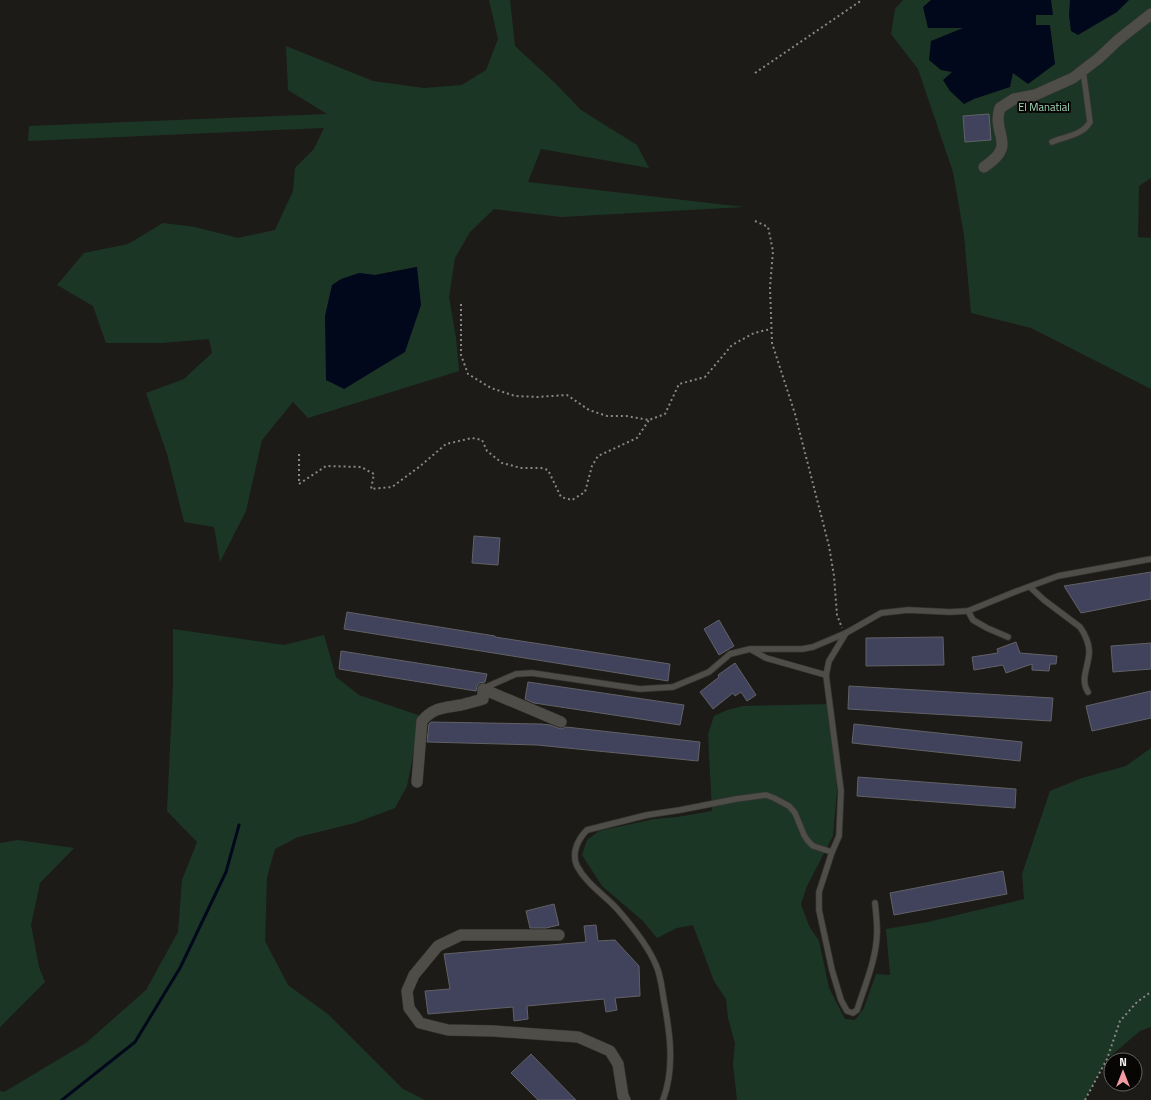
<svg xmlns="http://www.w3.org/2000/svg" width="1151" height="1100" font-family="'Titillium Web',sans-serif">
<rect width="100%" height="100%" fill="#1d1b17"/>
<g fill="#1c3626" fill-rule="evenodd">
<path d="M489 0H510L515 46 555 83 581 110 637 145 649 168 541 149 528 182 744 207 561 217 494 209 470 232 455 258 449 297 456 338 459 371 308 418 293 402 262 440 246 511 220 562 214 527 184 522 167 454 146 393 184 379 212 353 209 339 161 343H106L93 306 57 285 84 253 128 244 163 223 195 227 238 238 275 230 293 191 295 168 314 149 324 128 28 141 29 126 327 114 288 90 286 46 373 81 424 88 462 85 486 70 498 39ZM416 267 367 374 344 389 359 273 375 275Z"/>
<path d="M903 0H1151V178L1139 186 1138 237 1151 238V389L1031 328 971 313 964 235 953 172 918 69 891 34 895 9Z"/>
<path d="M173 629 284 645 324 635 336 677 359 695 421 716 407 786 395 808 355 823 298 837 275 849 267 877 265 941 288 985 329 1015 403 1089 425 1100H0V1091L4 1092 86 1043 146 990 178 932 182 880 197 842 167 811 173 685Z"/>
<path d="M830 704 837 791 833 836 807 886 801 904 809 926 819 941 829 988 845 1019 855 1020 864 1008 876 974 890 975 886 929 928 922 1024 899 1022 874 1050 791 1082 778 1126 766 1151 748V1027L1140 1031 1107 1059 1085 1100H737L733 1064 735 1043 728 1018 726 999 714 981 693 925 677 928 657 938 643 921 602 886 582 855 587 840 599 831 654 819 677 817 712 811 708 734 714 716 727 710 743 706Z"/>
<path d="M18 840 74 848 40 883 31 925 39 967 45 982 1 1026 0 1028V843Z"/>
</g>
<g fill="#02081b">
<path d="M931 0H1051L1053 15H1036V25H1050L1055 64 1028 84 1013 73 1010 87 974 99 964 104 950 91 943 80 952 72 941 70 929 60 931 41 963 28H928L923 7Z"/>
<path d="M1070 0H1129L1117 12 1078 35 1071 31 1069 15Z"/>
<path d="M417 267 421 305 405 352 344 389 326 380 325 316 332 285 341 279 359 273 375 275Z"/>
</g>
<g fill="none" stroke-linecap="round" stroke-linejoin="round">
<path stroke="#02081b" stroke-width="3" d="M62 1100 135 1042 180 968 226 872 239 825"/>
</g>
<g fill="#41435d" stroke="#616166">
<path d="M989 114 991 140 965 142 963 116Z"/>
<path d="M474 536 500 538 498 565 472 563Z"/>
<path d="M1151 572V599L1081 613 1064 586Z"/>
<path d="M347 612 495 636V637L670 664 668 681 344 629Z"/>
<path d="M719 620 734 646 719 655 704 629Z"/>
<path d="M943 637 944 665 866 666V638Z"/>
<path d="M1016 642 1020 653 1057 656 1056 664H1050L1049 671 1032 670V664L1006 673 1003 665 974 670 972 657 998 653 997 649Z"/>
<path d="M1151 643V669L1113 672 1111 646Z"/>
<path d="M341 651 487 674 485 682 479 683 477 686 476 691 339 669Z"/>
<path d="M735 663 756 695 747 701 741 692 735 696 733 693 713 709 700 692 719 677 718 675Z"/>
<path d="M528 682 684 705 680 725 534 703 525 699Z"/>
<path d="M849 686 1053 698 1051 721 848 709Z"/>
<path d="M1151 691V718L1092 731 1086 706Z"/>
<path d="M431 722 541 724 550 725 561 729 566 727 700 742 698 761 537 745 427 742 429 724Z"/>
<path d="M854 724 1022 742 1020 761 852 743Z"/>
<path d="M858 777 1016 789 1015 808 857 796Z"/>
<path d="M1003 871 1007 894 894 915 890 893Z"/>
<path d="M554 904 559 925 546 928H530L526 911Z"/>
<path d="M596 925 598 941 615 940 639 966 640 996 615 998 617 1010 606 1012 604 999 527 1006 528 1019 514 1021 513 1007 428 1014 425 991 450 989 444 954 586 942 584 926Z"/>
<path d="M531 1054 576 1100H538L511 1073Z"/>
</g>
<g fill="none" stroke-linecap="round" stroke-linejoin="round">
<g stroke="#363533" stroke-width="7">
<g id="lane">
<path d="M1052 142C1064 137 1083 135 1090 122L1083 70"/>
<path d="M1030 587 1044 600 1080 627C1085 634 1090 645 1089 654 1088 668 1080 680 1088 692"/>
<path d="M968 611 973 620 987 628 1008 637"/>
<path d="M846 633 829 661 826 675 841 791 839 836 832 852 819 892V910L832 970 841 1000 847 1011 853 1013 857 1010C865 985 877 958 877 931 877 922 876 912 875 903"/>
<path d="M752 650 766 658 826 675"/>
<path d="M484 688 516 674 532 673 640 689 673 687 709 672 730 654 750 649H802L813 647 846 633 881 613 908 610 950 612 968 611 1017 591 1058 576 1151 559"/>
<path d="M663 1100C675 1068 670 1033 664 1001 662 989 661 976 656 965 648 946 632 926 618 910 605 895 587 885 577 866 571 853 578 839 587 830L647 815 680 810 736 799 766 795 774 798 789 806 795 813 804 835 808 841 813 846 832 852"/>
</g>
</g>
<g stroke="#363533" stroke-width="12">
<g id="street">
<path d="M984 167C1019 144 991 135 1000 108L1014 99 1035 95 1073 78 1099 58 1118 40 1151 14"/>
<path d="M417 782 422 721C434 707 444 708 461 705 469 703 476 701 483 699V689L561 722"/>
<path d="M559 935H461L438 946 414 975 407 991 409 1008 420 1023 448 1030 494 1031 578 1037 610 1051 618 1064 623 1096 625 1100"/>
</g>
</g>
<g stroke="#8a8884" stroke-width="2" stroke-dasharray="2 3" stroke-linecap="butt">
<path d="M755 73 862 0"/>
<path d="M755 221 768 227 773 251 770 287 772 343 795 414 829 546 834 576 837 615 842 628"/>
<path d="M461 304V355L468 374 491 388 515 396 537 397 567 395 589 410 607 416H626L649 420 665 414 679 384 705 377 732 345 754 333 771 329"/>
<path d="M299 454V484L326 466 361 467 374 474 371 489 392 487 419 467 446 444 472 438 482 440 487 451 502 463 521 468H541L548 470 561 497 572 500 585 492 592 466 598 456 637 438 649 420"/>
<path d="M1085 1100 1107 1059 1120 1021 1137 1002 1151 992"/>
</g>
<use href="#lane" stroke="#4f4d48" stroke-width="5.5"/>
<use href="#street" stroke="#4f4d48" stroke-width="11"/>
</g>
<g text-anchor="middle" stroke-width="4" stroke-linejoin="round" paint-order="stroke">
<g font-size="11" fill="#a3d9b7" stroke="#070605">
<text x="1044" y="111">El Manatial</text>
</g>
</g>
<g transform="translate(1123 1072)"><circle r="19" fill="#070605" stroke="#666463"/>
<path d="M0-3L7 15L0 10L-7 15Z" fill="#f49aa2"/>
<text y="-6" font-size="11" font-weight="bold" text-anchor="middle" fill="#f4f2ef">N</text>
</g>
</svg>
